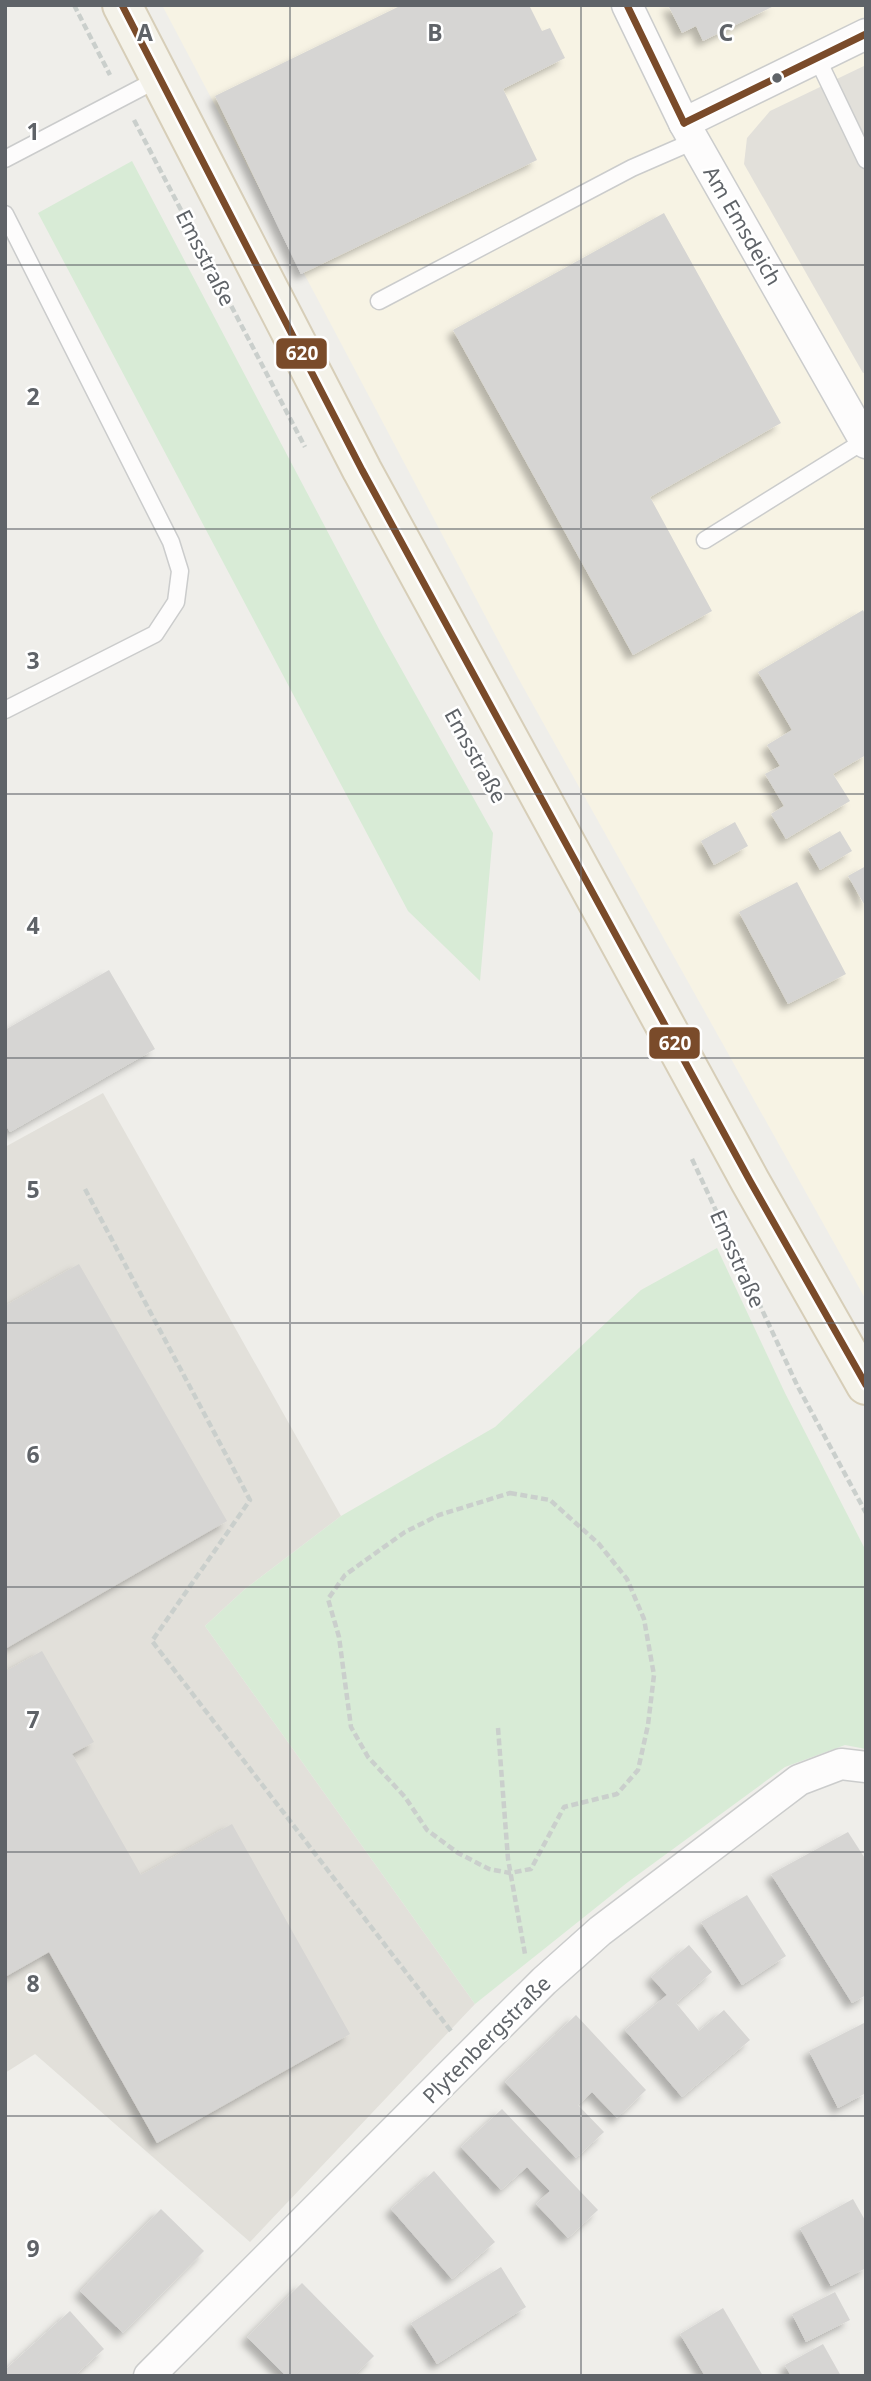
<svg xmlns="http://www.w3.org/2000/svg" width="871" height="2381" font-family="'Noto Sans',sans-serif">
<defs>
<filter id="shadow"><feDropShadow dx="-6" dy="6" stdDeviation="3.5" flood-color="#0004"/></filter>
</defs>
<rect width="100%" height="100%" fill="#efeeea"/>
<path fill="#f7f3e4" d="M162 5H866V1300L517 676Z"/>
<g fill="#e2e0da">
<path d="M866 65V372L863 373 744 164 747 138 770 111Z"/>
<path d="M103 1093 341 1516 245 1589 205 1626 475 2004 250 2242 35 2054 5 2073V1147Z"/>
</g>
<g fill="#d8ebd6">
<path d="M132 161 380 631 493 833 480 981 408 911 38 213Z"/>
<path d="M717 1248 785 1393 866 1551V1749L845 1745 785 1767 628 1882 475 2004 205 1626 245 1589 341 1516 495 1427 641 1290Z"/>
</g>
<g fill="#d6d5d3" filter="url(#shadow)">
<path d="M402 5H529L542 31 550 28 565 58 503 89 537 160 301 274 215 96Z"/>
<path d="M668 5H776L703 41 696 26 682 33Z"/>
<path d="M664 213 781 423 650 497 712 611 633 655 453 330Z"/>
<path d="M863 610 866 616V755L833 774 850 801 786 839 771 814 784 806 765 774 780 766 767 745 792 730 758 672Z"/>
<path d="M735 822 748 846 714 865 701 841Z"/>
<path d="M840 831 852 851 820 870 808 849Z"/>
<path d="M866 866V903L864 904 848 876Z"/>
<path d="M797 882 846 974 788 1004 739 912Z"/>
<path d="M109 970 155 1049 10 1132 5 1124V1030Z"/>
<path d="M79 1264 227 1521 5 1649V1306Z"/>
<path d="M42 1651 94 1742 72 1754 141 1875 232 1824 350 2034 157 2143 49 1952 5 1977V1666L8 1670Z"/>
<path d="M848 1832 866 1860V1995L852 2003 771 1874Z"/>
<path d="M747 1895 786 1956 742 1985 701 1922Z"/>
<path d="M689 1945 712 1972 676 2003 699 2031 724 2010 750 2040 682 2097 625 2030 667 1995 651 1977Z"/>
<path d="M576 2015 646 2090 617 2118 592 2092 578 2105 604 2132 576 2158 505 2082Z"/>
<path d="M866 2022V2093L838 2108 809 2051Z"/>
<path d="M502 2109 598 2210 568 2238 536 2204 550 2191 527 2167 501 2190 461 2147Z"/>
<path d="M434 2171 495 2242 452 2279 391 2209Z"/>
<path d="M853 2199 866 2222V2268L831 2286 800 2228Z"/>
<path d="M161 2209 204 2251 123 2333 80 2291Z"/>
<path d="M501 2267 526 2307 437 2364 411 2323Z"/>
<path d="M302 2283 374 2356 354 2376H286L247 2337Z"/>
<path d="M835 2292 850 2320 806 2342 792 2314Z"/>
<path d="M723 2308 763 2376H705L680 2334Z"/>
<path d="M70 2311 104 2349 74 2376H5V2370Z"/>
<path d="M823 2344 841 2376H791L785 2365Z"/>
</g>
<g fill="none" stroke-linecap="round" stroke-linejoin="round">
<g stroke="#cbcccc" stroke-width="19">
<g id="lane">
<path d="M817 58 866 160"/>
<path d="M5 159 158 79"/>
<path d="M5 214 171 542 180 571 176 602 155 634 5 710"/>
<path d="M379 301 632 168 694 141"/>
<path d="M705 540 864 441"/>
</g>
</g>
<g stroke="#cbcccc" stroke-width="33">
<g id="street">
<path d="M627 5 684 123 866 443"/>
<path d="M684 123 866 34"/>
<path d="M149 2376 544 1981 600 1931 799 1780 841 1764 866 1767"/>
</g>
</g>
<g stroke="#d7ceb8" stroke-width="42">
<path id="primary" d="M122 5 362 470 750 1181 866 1385"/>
</g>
<g stroke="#cacfcc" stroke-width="4.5" stroke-dasharray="7 3.5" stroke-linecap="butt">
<path d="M74 5 110 75"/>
<path d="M134 120 305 447"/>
<path d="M692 1159 797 1385 866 1513"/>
<path d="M85 1189 250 1500 152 1641 451 2031"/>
<path d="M510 1493 550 1500 599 1544 627 1579 644 1619 654 1675 648 1725 638 1770 617 1794 564 1807 531 1869 510 1873 489 1869 458 1853 427 1830 405 1797 368 1757 351 1727 339 1637 328 1599 345 1575 405 1532 439 1515Z"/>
<path d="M498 1728 508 1859 525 1954"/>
</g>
<use href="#lane" stroke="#fdfcfc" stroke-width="16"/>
<use href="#street" stroke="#fdfcfc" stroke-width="30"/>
<use href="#primary" stroke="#f4f2e9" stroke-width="38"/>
<g stroke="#fff" stroke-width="12">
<g id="bus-1">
<path d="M122 5 362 470 750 1181 866 1385"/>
<path d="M627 5 684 123"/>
<path d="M684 123 866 34"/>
</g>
</g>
<use href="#bus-1" stroke="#7a4b2a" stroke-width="7"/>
</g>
<path fill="none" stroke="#5f6368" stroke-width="2" stroke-opacity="0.55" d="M290 5V2376M581 5V2376M5 265H866M5 529H866M5 794H866M5 1058H866M5 1323H866M5 1587H866M5 1852H866M5 2116H866"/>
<circle fill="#5f6368" stroke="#fff" stroke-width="2.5" cx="777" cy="78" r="6"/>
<g text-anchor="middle" stroke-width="5" stroke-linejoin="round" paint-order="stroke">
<g font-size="21" fill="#5f6368" stroke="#fff">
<text transform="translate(742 226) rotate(60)" y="7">Am Emsdeich</text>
<text transform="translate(205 258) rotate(63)" y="7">Emsstraße</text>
<text transform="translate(475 756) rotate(61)" y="7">Emsstraße</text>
<text transform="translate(737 1259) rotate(66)" y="7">Emsstraße</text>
<text transform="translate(487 2040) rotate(-45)" y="7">Plytenbergstraße</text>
</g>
</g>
<g font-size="23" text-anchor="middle" font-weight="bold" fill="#5f6368" stroke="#fff" stroke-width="5" stroke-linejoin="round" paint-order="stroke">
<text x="145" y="41">A</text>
<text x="435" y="41">B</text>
<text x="726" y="41">C</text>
<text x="33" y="140">1</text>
<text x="33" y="405">2</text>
<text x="33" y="669">3</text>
<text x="33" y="934">4</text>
<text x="33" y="1198">5</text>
<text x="33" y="1463">6</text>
<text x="33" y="1728">7</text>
<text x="33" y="1992">8</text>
<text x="33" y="2257">9</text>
</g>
<g stroke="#fff" stroke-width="2.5">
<rect x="275" y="337" width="53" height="33" rx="7" fill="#7a4b2a"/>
<rect x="648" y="1026" width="53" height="34" rx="7" fill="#7a4b2a"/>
</g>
<g font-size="19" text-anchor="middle" font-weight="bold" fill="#fff">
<text x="302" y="360">620</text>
<text x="675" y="1050">620</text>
</g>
<rect width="871" height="2381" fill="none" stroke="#5f6368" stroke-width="14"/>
</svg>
